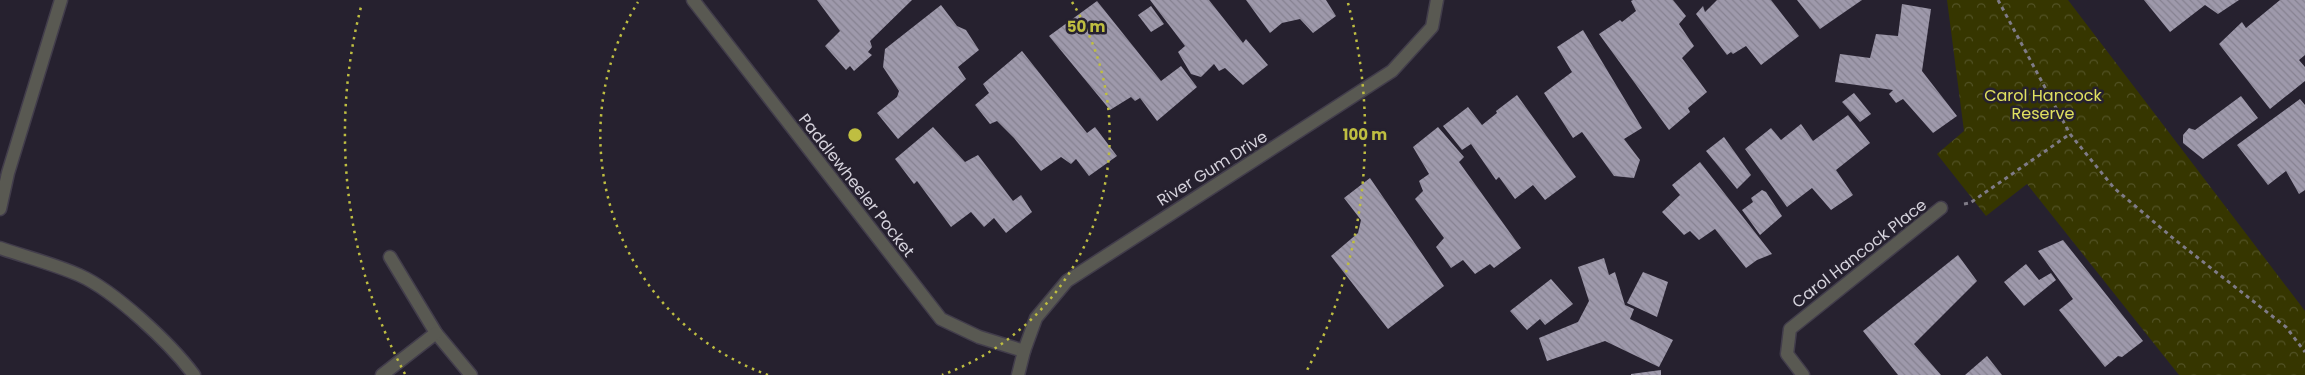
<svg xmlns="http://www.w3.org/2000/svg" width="2305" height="375" font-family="Poppins,sans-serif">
<defs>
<pattern id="park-crowns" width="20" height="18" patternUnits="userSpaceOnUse" patternTransform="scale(1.25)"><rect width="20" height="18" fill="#363600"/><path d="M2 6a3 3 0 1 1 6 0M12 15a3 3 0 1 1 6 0" fill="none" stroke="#525225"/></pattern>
<pattern id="building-back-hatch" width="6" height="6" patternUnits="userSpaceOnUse" patternTransform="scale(1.25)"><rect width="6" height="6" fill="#9e99ab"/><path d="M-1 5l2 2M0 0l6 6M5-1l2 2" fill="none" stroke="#868291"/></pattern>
</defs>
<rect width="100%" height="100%" fill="#26212f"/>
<path fill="url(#park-crowns)" d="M1947 0H2068L2305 311V375H2179L2027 184 1986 216 1937 154 1964 131Z"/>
<g fill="url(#building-back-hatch)">
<path d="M817 0H912L870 41 872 47 868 52 872 55 854 71 850 66 846 70 825 46 840 31Z"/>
<path d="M1150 0H1209L1243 43 1246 39 1268 65 1243 85 1225 68 1219 71 1214 64 1201 77 1191 74 1178 52 1185 46Z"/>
<path d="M1246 0H1326L1336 16 1313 33 1300 19 1282 23 1270 33Z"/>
<path d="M1633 0H1673L1686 16 1679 24 1694 46 1682 58 1707 92 1688 108 1690 112 1669 130 1599 34 1620 20 1622 22 1636 11 1631 1Z"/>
<path d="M1717 0H1771L1799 36 1761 65 1746 46 1733 54 1731 52 1727 55 1696 14 1703 6 1705 12Z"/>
<path d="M1797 0H1862L1820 29Z"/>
<path d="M2144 0H2239L2218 14 2205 5 2170 32Z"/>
<path d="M2280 0H2305V55L2299 60 2305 67V81L2270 109 2219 44 2242 22 2246 28Z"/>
<path d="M1097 1 1161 81 1181 66 1197 87 1157 121 1140 98 1135 101 1131 97 1110 110 1049 36Z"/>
<path d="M1902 4 1931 9 1922 71 1957 116 1933 133 1903 99 1896 103 1889 94 1893 90 1835 82 1840 54 1870 58 1876 34 1898 36Z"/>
<path d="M941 5 957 26 966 30 979 50 958 67 966 79 898 139 877 113 897 97 899 91 883 67 885 49Z"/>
<path d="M1151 6 1164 24 1151 32 1138 15Z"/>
<path d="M1583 30 1642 128 1624 139 1640 160 1634 178 1614 176 1582 132 1573 138 1544 93 1572 72 1557 47Z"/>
<path d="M1022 51 1087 133 1095 127 1117 156 1089 176 1076 159 1071 164 1061 157 1041 171 1014 138 997 121 990 124 975 105 989 93 983 84Z"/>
<path d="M1854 93 1871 114 1860 122 1842 102Z"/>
<path d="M1517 95 1576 177 1545 200 1533 185 1515 199 1499 177 1496 180 1471 144 1462 150 1443 126 1468 107 1482 125 1497 113 1496 111Z"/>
<path d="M2241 96 2258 118 2203 159 2183 143V135L2189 128 2195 130Z"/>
<path d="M2300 99 2305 105V190L2299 194 2286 171 2268 185 2237 145Z"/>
<path d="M1848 115 1870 143 1836 170 1853 195 1831 210 1812 188 1787 207 1745 149 1771 128 1781 140 1801 124 1813 141Z"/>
<path d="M933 127 965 162 978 155 1013 201 1021 195 1032 212 1006 233 994 218 984 227 971 212 951 227 917 181 914 184 895 159Z"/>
<path d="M1438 127 1464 157 1459 162 1521 248 1494 268 1490 264 1475 274 1463 260 1451 268 1436 247 1444 238 1415 199 1423 191 1419 181 1429 174 1413 147Z"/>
<path d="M1724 137 1751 175 1737 189 1706 151Z"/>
<path d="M1700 162 1772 254 1757 260 1746 268 1715 229 1699 240 1690 231 1684 235 1662 212 1680 195 1672 185Z"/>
<path d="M1370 178 1444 286 1388 329 1331 256 1358 233 1361 220 1344 198Z"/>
<path d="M1762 190 1766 192 1782 216 1760 235 1742 210 1753 202 1751 198Z"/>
<path d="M2063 240 2143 341 2122 357 2118 356 2105 367 2059 310 2073 299 2038 251Z"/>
<path d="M1958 255 1977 281 1914 344 1941 375H1898L1863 331Z"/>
<path d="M1604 258 1609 275 1615 272 1625 305 1634 309 1630 319 1673 340 1659 367 1605 341 1547 361 1539 338 1578 322 1589 301 1578 267Z"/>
<path d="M2026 264 2039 280 2051 273 2056 280 2024 306 2004 282Z"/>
<path d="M1643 272 1668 282 1657 317 1627 303Z"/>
<path d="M1551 279 1573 304 1545 325 1540 319 1527 330 1510 311Z"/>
<path d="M1987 356 2002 375H1965Z"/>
<path d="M1661 370V375H1631V374Z"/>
</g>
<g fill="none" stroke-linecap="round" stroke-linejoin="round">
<g stroke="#423d4b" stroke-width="15">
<g id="minor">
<path d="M693 0 941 319 979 337 1024 351"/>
<path d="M0 209 8 173 61 0"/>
<path d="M0 248C26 257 54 264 79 275 115 291 171 344 194 375"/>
<path d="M390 257 436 333 471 375"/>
<path d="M382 375 436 333"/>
<path d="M1018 375 1024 351 1036 318 1067 281 1392 71 1432 27 1437 0"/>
<path d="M1803 375 1787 354 1790 329 1941 208"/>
</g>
</g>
<g stroke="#7f7b87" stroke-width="3" stroke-dasharray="4 4" stroke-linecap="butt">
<path d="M1998 0 2070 134 2114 188 2174 239 2286 327 2305 352"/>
<path d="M1964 204 1970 203 2070 134"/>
</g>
<use href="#minor" stroke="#595952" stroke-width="12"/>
</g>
<g fill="none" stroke="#bfbe41" stroke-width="2.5" stroke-dasharray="2.5 5">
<path d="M768 375A255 255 0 0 1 638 2M1072 2A255 255 0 0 1 942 375"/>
<path d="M405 374A510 510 0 0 1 362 3M1348 3A510 510 0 0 1 1305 374"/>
</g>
<g text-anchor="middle" stroke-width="5" stroke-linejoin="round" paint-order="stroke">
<g font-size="16" fill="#e0e060" stroke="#26212f">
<text x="2043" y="101">Carol Hancock<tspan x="2043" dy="18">Reserve</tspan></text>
</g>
<g font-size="16" fill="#d5d2dc" stroke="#26212f">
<text transform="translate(1212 168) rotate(-32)" y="6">River Gum Drive</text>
<text transform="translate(857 185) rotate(52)" y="6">Paddlewheeler Pocket</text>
<text transform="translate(1859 253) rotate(-38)" y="6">Carol Hancock Place</text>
</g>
</g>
<circle cx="855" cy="135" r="8" fill="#bfbe41" stroke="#26212f" stroke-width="2.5"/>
<g font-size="15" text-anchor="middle" font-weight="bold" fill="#bfbe41" stroke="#26212f" stroke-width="5" stroke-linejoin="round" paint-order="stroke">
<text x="1086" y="32">50 m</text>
<text x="1365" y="140">100 m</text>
</g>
</svg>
